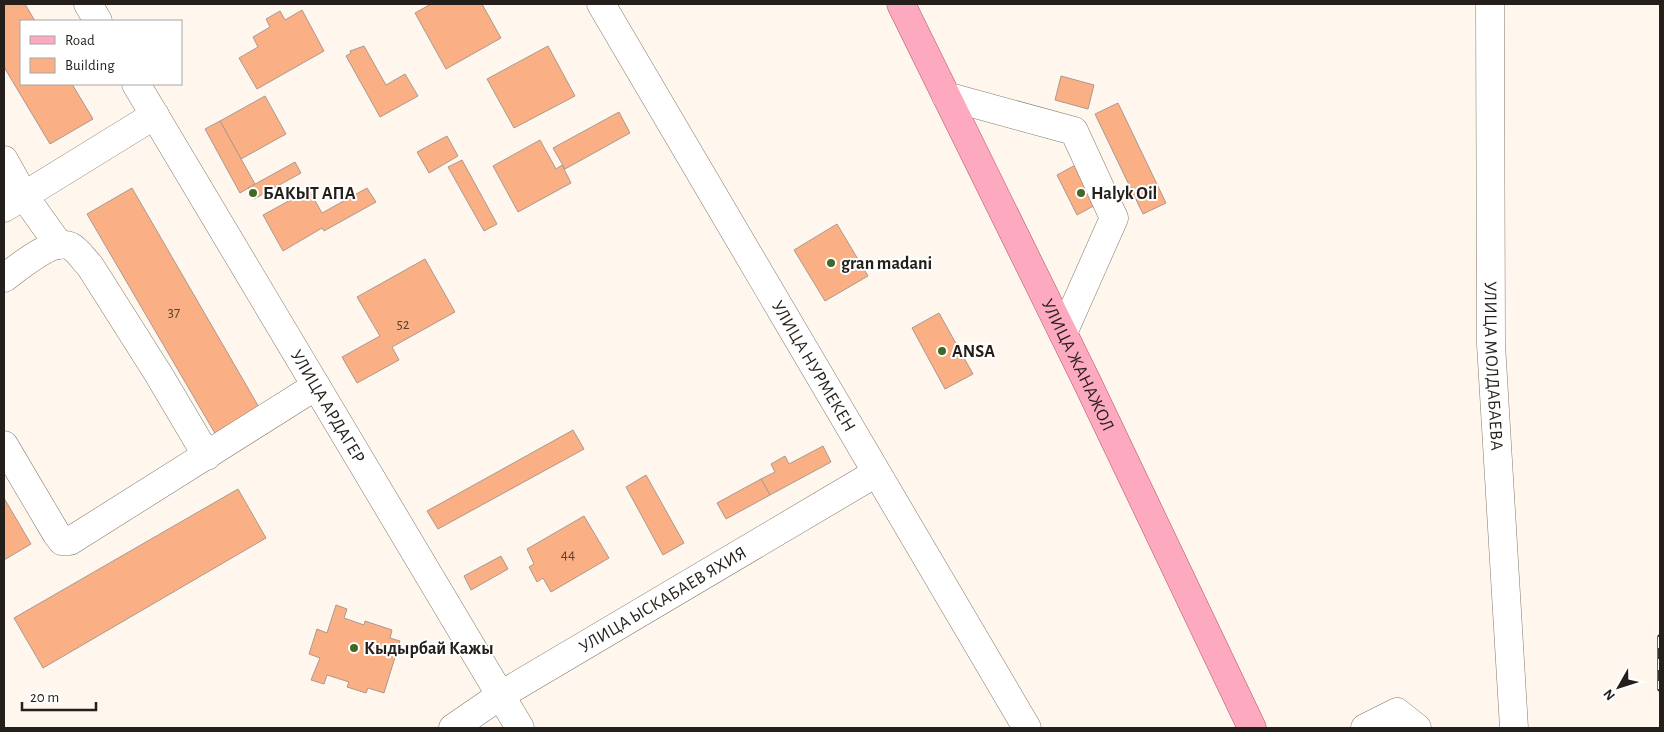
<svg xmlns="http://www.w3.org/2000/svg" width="1664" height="732" font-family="'Alegreya Sans',sans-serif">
<rect width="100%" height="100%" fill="#fff7ee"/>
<g fill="#faaf84" stroke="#aa9990">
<path d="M4 4H25L35 21H21V84H72L93 119 50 144 4 67Z"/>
<path d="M431 4H482L501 38 446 69 415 13Z"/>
<path d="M302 10 324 51 257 89 239 58 258 47 253 37 270 27 266 19 280 11 285 20Z"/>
<path d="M364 46 386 85 405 74 418 96 380 117 346 56 351 53 350 51Z"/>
<path d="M548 46 575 96 514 128 487 79Z"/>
<path d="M1061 76 1094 85 1088 109 1055 100Z"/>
<path d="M265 96 286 134 241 159 220 121Z"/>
<path d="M1118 103 1166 203 1143 214 1095 114Z"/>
<path d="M619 112 630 133 565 169 553 148Z"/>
<path d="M220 121 255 184 240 193 205 129Z"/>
<path d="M447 136 458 156 429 173 417 152Z"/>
<path d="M540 140 556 169 562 165 571 183 518 212 493 166Z"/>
<path d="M462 160 497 224 484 231 448 167Z"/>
<path d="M295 162 301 173 254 199 248 188Z"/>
<path d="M1079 163 1099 203 1077 215 1057 175Z"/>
<path d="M132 188 260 409 216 435 87 214Z"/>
<path d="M367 188 376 202 324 231 322 228 283 251 263 215 309 190 322 213Z"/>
<path d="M837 224 868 276 825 301 794 250Z"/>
<path d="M425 259 455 312 392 347 399 360 357 383 342 357 380 336 357 297Z"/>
<path d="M939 313 973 374 945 389 912 328Z"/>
<path d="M573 430 584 449 438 529 427 511Z"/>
<path d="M823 446 831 462 770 495 761 479 775 472 771 464 785 456 789 464Z"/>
<path d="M646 475 684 543 663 555 626 487Z"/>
<path d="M761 479 770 495 726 519 717 503Z"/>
<path d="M238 489 266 538 43 668 14 618Z"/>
<path d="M4 498 31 544 4 560Z"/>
<path d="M584 516 609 558 551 592 543 578 537 582 529 567 534 564 527 549Z"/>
<path d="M501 556 508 569 471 590 464 576Z"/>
<path d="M336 605 347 609 344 618 364 625 365 621 392 630 390 638 400 641 384 693 368 688 366 693 347 687 349 682 327 675 324 684 311 680 320 658 309 654 317 629 327 633Z"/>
</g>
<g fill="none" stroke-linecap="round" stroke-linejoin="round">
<g stroke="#84786b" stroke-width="29">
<g id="minor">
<path d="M88 4 98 21"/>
<path id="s1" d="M601 4 1027 728"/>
<path id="s2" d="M1490 4 1491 344 1514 728"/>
<path id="s3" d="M136 84 520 728"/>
<path d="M946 96 1074 131 1114 218 1063 333"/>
<path d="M4 160 24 196 59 245"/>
<path d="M4 208 155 115"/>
<path d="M4 278C18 268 53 238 70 246 78 250 84 260 90 266L159 375 207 456"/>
<path d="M4 445 56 533 62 541H70L316 386"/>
<path id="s4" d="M453 728 501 695 876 473"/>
<path d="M1365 728 1397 712 1417 728"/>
</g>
</g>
<g stroke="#b05469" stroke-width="29">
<g id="major">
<path id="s5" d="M901 4 1087 382 1252 728"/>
</g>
</g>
<use href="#minor" stroke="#fff" stroke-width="28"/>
<use href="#major" stroke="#fda9bf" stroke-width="28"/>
<g stroke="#3d3832" stroke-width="5.5">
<path id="rail" d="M1660 637V689"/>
</g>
<use href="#rail" stroke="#fff" stroke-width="4" stroke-dasharray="11" stroke-linecap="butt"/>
</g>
<g fill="#3f6926" stroke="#fff" stroke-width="2">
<circle cx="253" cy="193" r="5"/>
<circle cx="1081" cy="193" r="5"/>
<circle cx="831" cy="263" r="5"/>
<circle cx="942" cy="351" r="5"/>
<circle cx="354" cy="648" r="5"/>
</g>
<g text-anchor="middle" stroke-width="4" stroke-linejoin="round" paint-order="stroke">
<g font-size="15" fill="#5a4334">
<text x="174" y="317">37</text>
<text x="403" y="329">52</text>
<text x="568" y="559">44</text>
</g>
<g font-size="18" font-weight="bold" fill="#241f1a" stroke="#fff" text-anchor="start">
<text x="263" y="199">БАКЫТ АПА</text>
<text x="1091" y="199">Halyk Oil</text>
<text x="841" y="269">gran madani</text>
<text x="952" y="357">ANSA</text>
<text x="364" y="654">Кыдырбай Кажы</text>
</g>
<g font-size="18" fill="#241f1a" stroke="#fff">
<text dy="6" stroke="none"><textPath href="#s5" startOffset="402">УЛИЦА ЖАНАЖОЛ</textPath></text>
<text dy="6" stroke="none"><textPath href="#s1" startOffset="420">УЛИЦА НУРМЕКЕН</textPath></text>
<text dy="6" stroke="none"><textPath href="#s2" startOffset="362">УЛИЦА МОЛДАБАЕВА</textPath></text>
<text dy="6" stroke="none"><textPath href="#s3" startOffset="375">УЛИЦА АРДАГЕР</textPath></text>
<text dy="6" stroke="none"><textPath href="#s4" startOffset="246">УЛИЦА ЫСКАБАЕВ ЯХИЯ</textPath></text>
</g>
</g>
<rect width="1664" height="732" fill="none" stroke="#241f1a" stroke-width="10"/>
<rect x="20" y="20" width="162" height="65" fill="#ffffff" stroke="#a7a5a3"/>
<rect x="30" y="36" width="25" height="8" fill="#fda9bf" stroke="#a7a5a3"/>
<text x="65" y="45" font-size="15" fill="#241f1a">Road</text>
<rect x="30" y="58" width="25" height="15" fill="#faaf84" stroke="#a7a5a3"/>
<text x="65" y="70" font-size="15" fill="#241f1a">Building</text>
<g transform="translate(1619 687) rotate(231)" stroke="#ffffff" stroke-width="4" paint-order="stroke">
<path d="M0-4L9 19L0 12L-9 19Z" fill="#241f1a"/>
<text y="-8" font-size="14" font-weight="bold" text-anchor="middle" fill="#241f1a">N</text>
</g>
<path d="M22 702v8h74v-8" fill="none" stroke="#241f1a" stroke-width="2.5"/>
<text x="30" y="702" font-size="15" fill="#241f1a" stroke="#ffffff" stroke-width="4" paint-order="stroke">20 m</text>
</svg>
